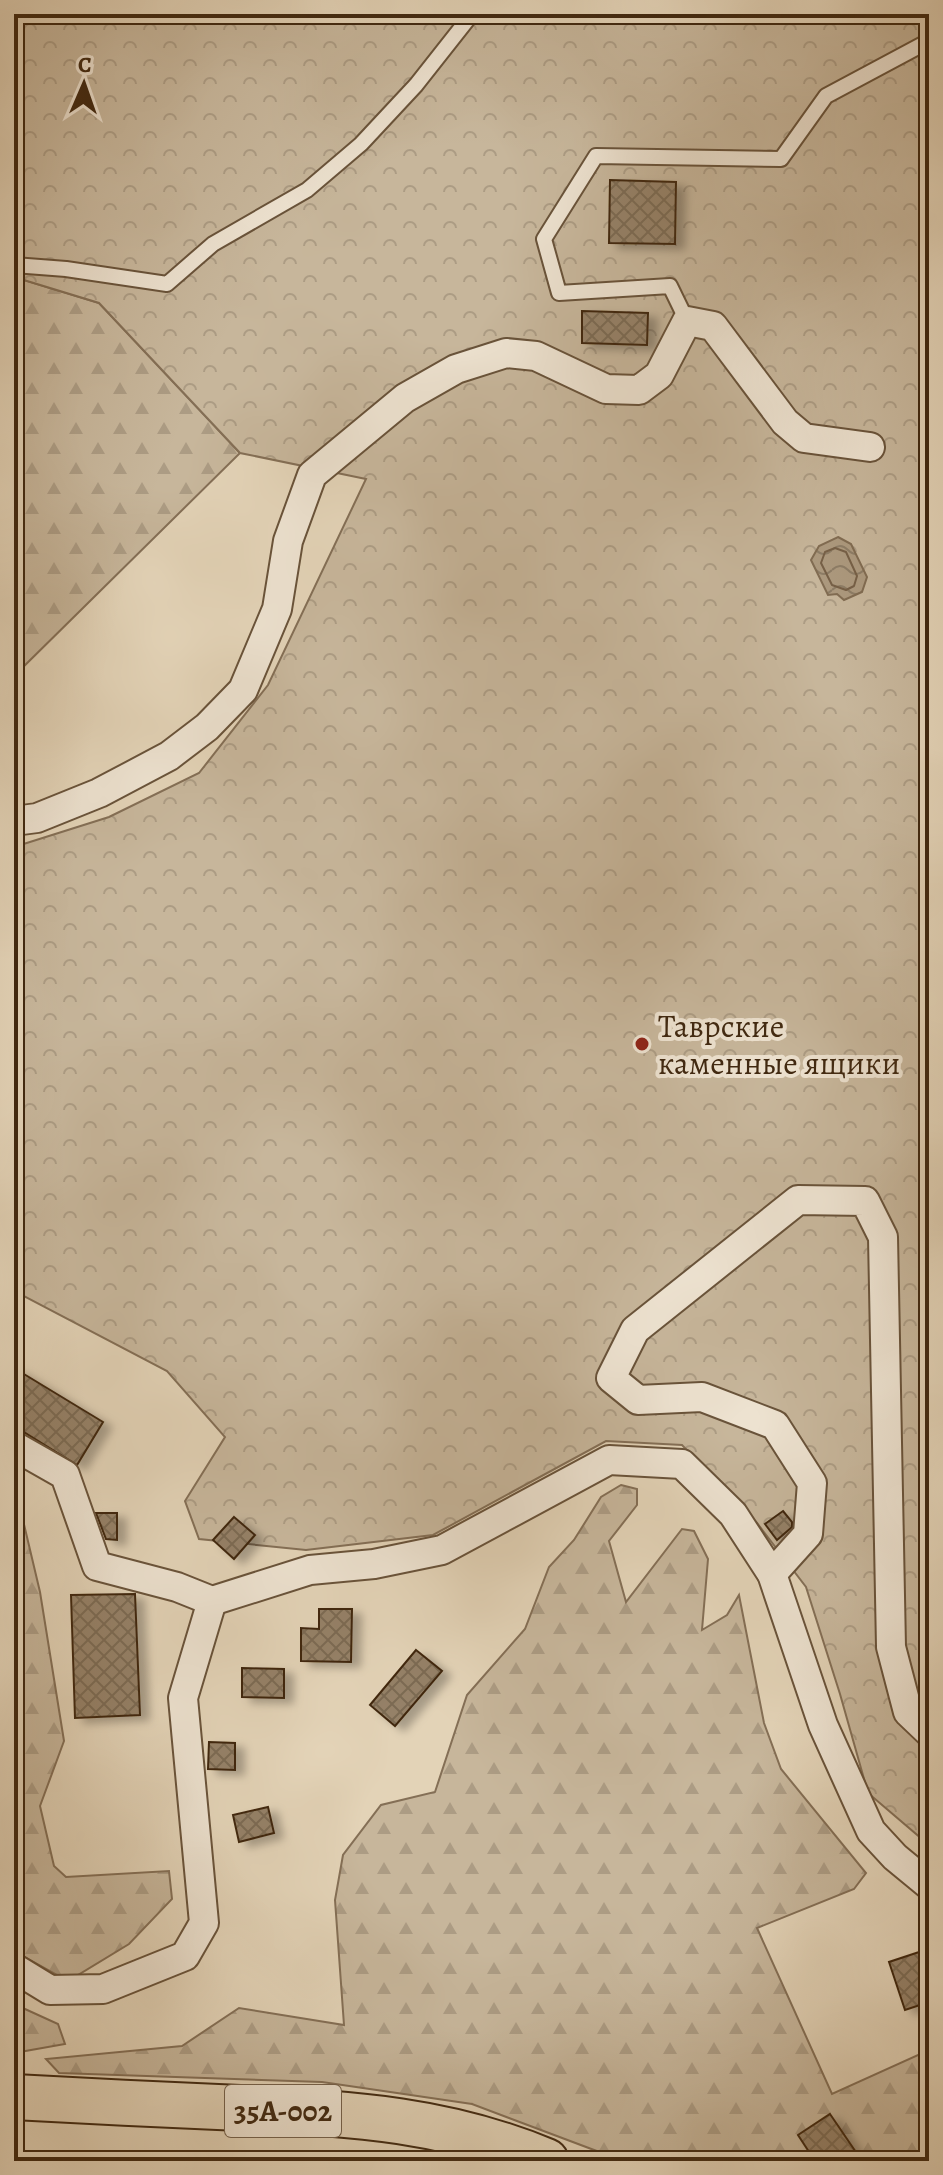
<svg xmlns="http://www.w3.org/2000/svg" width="943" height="2175" font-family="Alegreya,serif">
	<defs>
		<pattern id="forest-firs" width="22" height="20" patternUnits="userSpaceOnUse" patternTransform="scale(2)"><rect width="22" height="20" fill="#c7b69b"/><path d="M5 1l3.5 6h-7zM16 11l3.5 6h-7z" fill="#ac9c84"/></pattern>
		<pattern id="park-crowns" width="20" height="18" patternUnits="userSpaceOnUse" patternTransform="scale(2)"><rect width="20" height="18" fill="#c7b69b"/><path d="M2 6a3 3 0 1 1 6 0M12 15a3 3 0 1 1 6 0" fill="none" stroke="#ac9c84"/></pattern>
		<pattern id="water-waves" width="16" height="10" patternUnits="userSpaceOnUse" patternTransform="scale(2)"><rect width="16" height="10" fill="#ac997e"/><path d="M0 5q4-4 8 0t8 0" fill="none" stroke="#8d7d66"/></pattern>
		<pattern id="building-cross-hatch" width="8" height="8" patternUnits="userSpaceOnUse" patternTransform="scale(2)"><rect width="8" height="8" fill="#958167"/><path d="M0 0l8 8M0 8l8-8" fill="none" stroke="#7b6a53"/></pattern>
		<filter id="shadow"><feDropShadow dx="9" dy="5" stdDeviation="4" flood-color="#0004"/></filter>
	</defs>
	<rect width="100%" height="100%" fill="#e3d3b7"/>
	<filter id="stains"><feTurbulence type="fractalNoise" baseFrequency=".0025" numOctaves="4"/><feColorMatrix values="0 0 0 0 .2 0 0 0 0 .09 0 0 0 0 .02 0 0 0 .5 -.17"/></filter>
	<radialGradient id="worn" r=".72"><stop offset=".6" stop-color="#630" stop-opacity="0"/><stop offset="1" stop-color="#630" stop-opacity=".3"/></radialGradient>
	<!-- forest -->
	<g fill="url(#forest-firs)" stroke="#846f56" stroke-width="2">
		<polygon points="14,277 99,303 240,453 14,676"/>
		<polygon points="621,1485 637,1489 637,1505 609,1541 626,1602 682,1529 694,1531 708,1559 702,1630 727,1615 739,1595 764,1723 781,1769 866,1873 854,1889 757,1928 832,2094 929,2050 929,2161 615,2161 602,2153 472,2104 322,2082 59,2073 46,2059 182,2046 239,2008 344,2025 335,1900 343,1855 381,1805 435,1792 467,1695 525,1629 549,1567 574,1540 601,1497"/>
		<polygon points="14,1499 18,1499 40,1592 64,1741 40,1806 54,1866 66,1877 169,1871 172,1899 129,1944 68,1981 14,1951"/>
		<polygon points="14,2004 58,2024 65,2044 14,2053"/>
	</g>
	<!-- park -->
	<polygon fill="url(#park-crowns)" stroke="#846f56" stroke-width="2" points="14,14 929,14 929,1845 868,1793 840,1694 806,1587 757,1523 682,1445 606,1441 433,1535 306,1550 199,1539 185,1501 225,1437 167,1371 14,1291 14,847 109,817 199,773 268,685 366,479 240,453 99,303 14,277"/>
	<!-- water -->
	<polygon fill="url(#water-waves)" stroke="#816c52" stroke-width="2" points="838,537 851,544 867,577 862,592 844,600 837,594 828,595 811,560 819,546"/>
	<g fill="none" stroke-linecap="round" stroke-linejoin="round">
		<!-- shore -->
		<polygon stroke="#766047" stroke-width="2" points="835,548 846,552 857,576 854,586 846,590 832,585 821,563 825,552"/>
	</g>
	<!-- building -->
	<g fill="url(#building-cross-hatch)" stroke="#402810" stroke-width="2" filter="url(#shadow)">
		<polygon points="610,180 676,182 675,244 609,243"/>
		<polygon points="582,311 648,313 647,345 582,343"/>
		<polygon points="14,1368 103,1422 77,1465 22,1431 14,1429"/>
		<polygon points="783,1511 792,1522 792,1527 777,1540 765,1524"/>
		<polygon points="96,1513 117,1513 117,1540 106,1539"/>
		<polygon points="234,1517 255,1535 234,1559 213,1540"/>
		<polygon points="135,1594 140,1715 75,1718 71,1595"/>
		<polygon points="319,1609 352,1609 351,1662 301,1661 301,1628 319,1629"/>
		<polygon points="416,1650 442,1671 395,1726 370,1705"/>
		<polygon points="242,1668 284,1669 284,1698 242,1697"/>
		<polygon points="209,1742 235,1743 235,1770 208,1769"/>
		<polygon points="268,1807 274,1833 239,1842 233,1815"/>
		<polygon points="925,1950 929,1962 929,2002 905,2010 889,1962"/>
		<polygon points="830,2114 862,2161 815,2161 798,2135"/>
	</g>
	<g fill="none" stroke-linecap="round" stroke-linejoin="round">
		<defs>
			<g id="lane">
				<polyline points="14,265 66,269 167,284 213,244 307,190 361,144 416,85 472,14"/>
				<polyline points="687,321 670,286 559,293 544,239 596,156 781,159 826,96 927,42 929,34"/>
			</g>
			<g id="street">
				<polyline points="14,821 37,818 99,793 169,756 207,727 243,690 277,609 288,541 312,475 405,398 456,369 506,353 536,356 606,389 639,390 659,375 687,321 713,326 785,422 804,438 870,447"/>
				<polyline points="14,1446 65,1475 97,1566 177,1587 212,1601"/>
				<polyline points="772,1574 808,1534 812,1483 775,1425 702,1397 638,1400 611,1378 635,1330 798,1200 865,1201 883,1237 891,1647 908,1712 929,1732"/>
				<polyline points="212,1601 310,1570 374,1564 442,1550 609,1460 682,1464 733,1514 772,1574 823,1725 871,1831 895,1857 929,1885"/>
				<polyline points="14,1968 50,1990 103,1989 185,1956 204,1923 183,1698 212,1601"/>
			</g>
			<path id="highway" d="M14,2097c75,4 151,8 226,11 110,6 203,10 306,53"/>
		</defs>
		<!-- lane casing -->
		<use href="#lane" stroke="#69533a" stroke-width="18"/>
		<!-- street casing -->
		<use href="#street" stroke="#69533a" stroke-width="32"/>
		<!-- highway casing -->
		<use href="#highway" stroke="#402810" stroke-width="48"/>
		<!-- lane -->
		<use href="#lane" stroke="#ede2d0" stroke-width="14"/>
		<!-- street -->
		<use href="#street" stroke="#ede2d0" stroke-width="28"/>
		<!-- highway -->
		<use href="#highway" stroke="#e3d3b7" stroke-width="44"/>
	</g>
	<!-- markers -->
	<circle fill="#8f2418" stroke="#ede2d0" stroke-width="3" cx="642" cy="1044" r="8"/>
	<g text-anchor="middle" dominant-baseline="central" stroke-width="8" stroke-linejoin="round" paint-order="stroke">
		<!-- shield labels -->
		<rect fill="#ede2d0" stroke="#74604a" stroke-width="2" x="225" y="2085" width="116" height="52" rx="6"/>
		<g font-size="30" font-weight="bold" fill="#402810">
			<text x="283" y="2111">35А-002</text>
		</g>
		<!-- poi labels -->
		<g font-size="32" fill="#402810" stroke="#ede2d0" text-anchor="start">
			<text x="658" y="1026">Таврские<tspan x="658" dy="37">каменные ящики</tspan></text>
		</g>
	</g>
	<!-- margin -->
	<rect width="943" height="2175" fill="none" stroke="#e3d3b7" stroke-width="48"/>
	<rect x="16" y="16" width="911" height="2143" fill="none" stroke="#402810" stroke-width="4"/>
	<rect x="24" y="24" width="895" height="2127" fill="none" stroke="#402810" stroke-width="2"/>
	<!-- north arrow -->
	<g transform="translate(84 84) rotate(2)" stroke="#ede2d0" stroke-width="6" paint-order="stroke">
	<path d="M0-6L14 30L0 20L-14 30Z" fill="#402810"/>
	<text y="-12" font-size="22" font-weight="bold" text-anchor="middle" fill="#402810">С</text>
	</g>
	<rect width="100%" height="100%" filter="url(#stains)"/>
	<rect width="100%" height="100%" fill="url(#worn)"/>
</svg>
